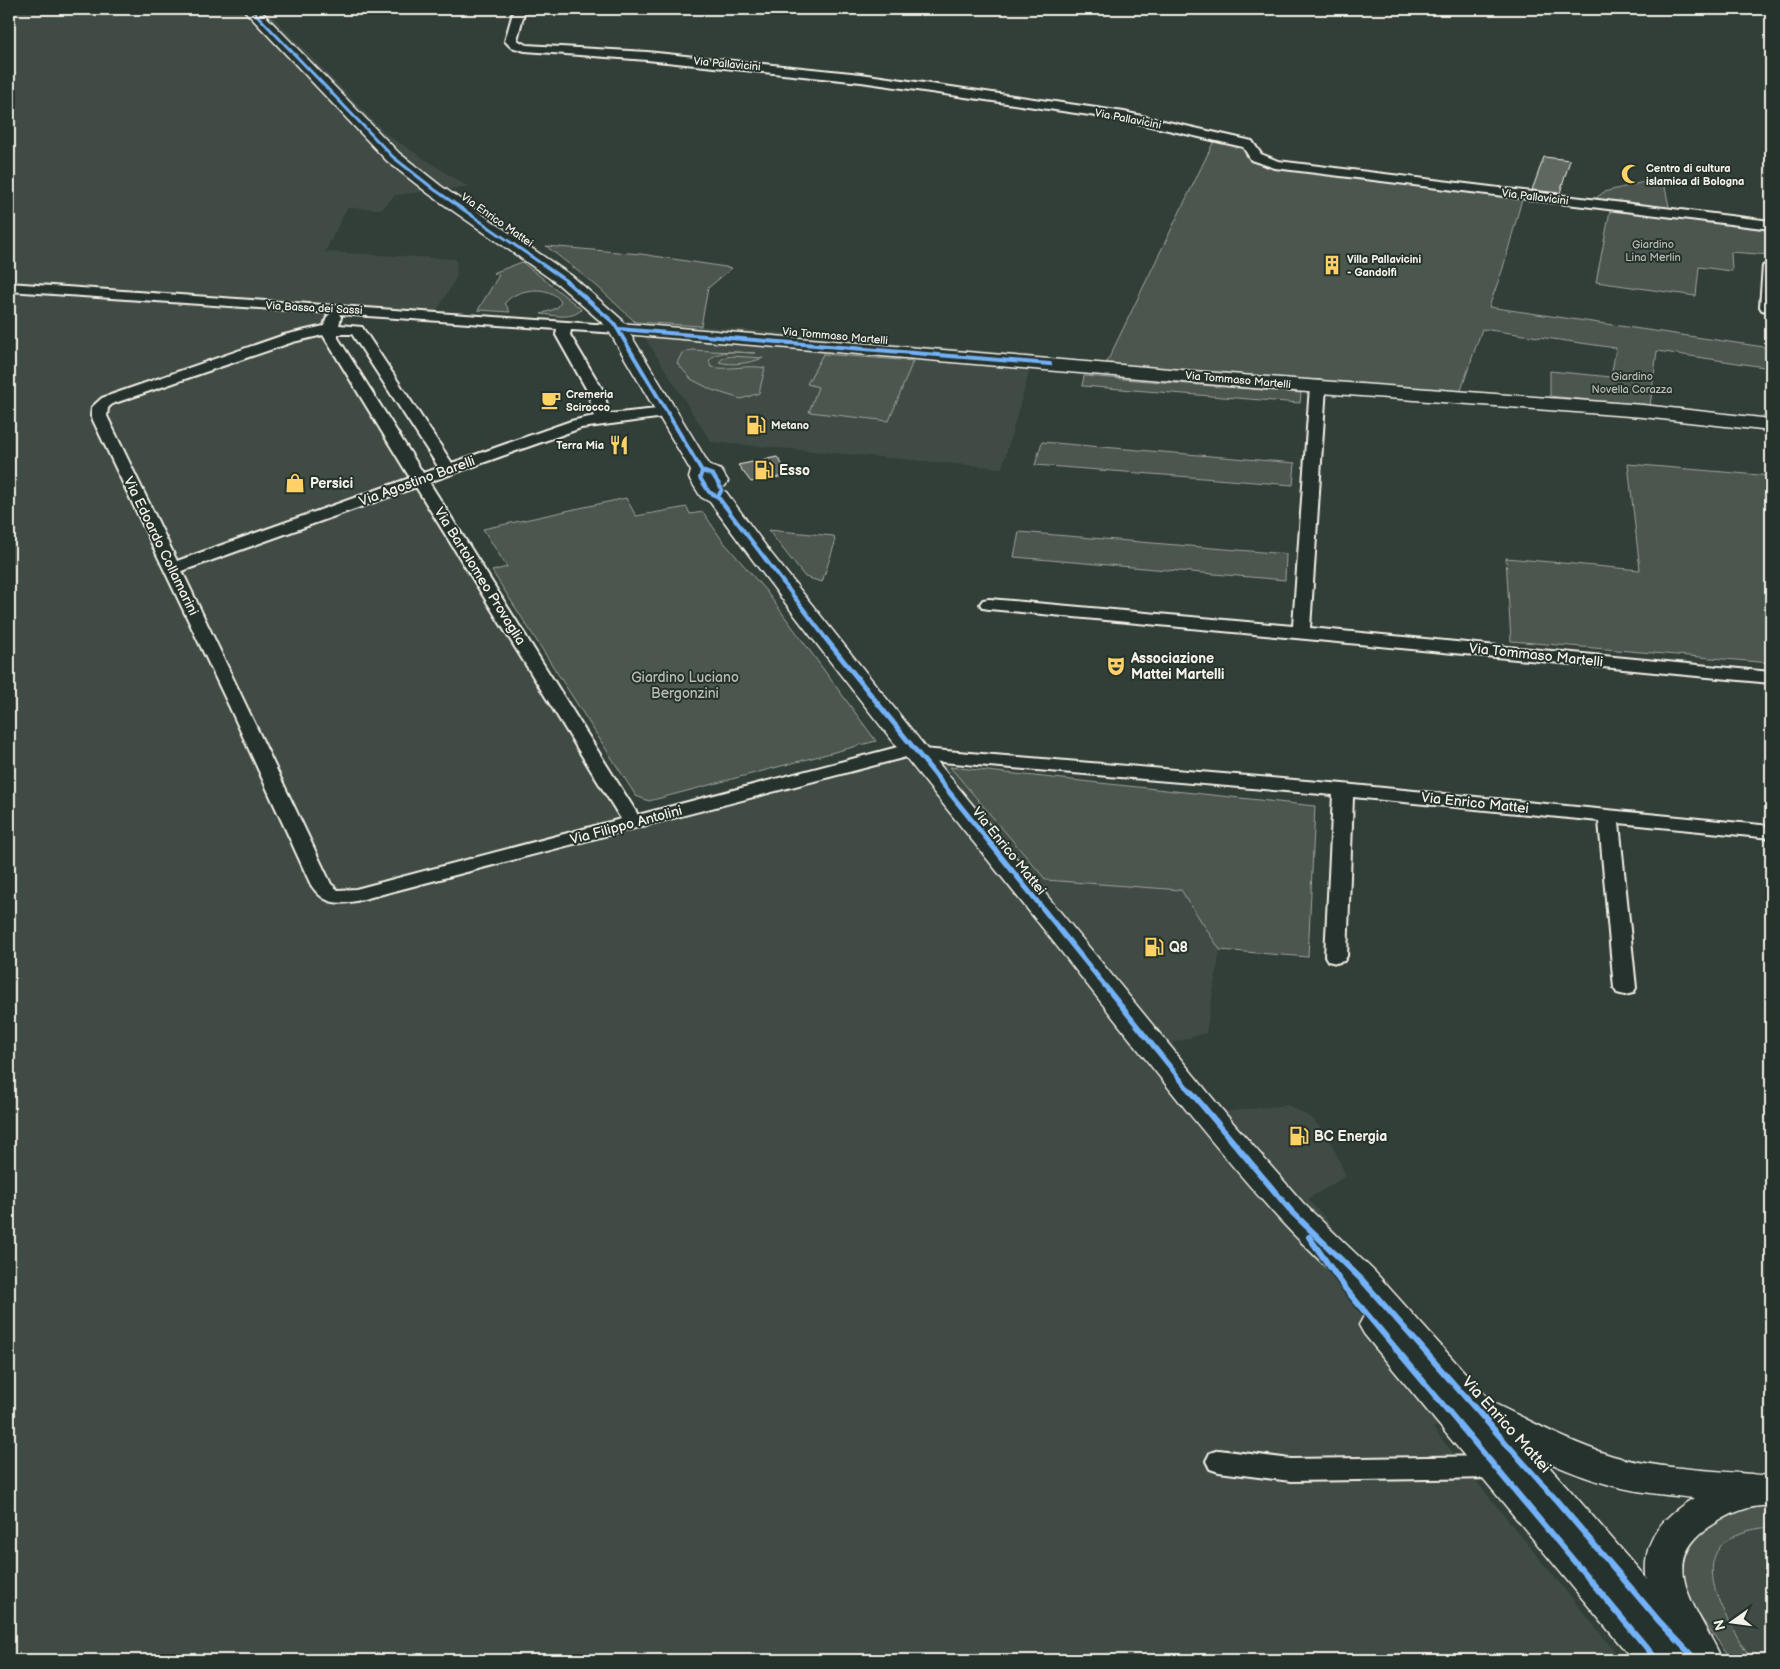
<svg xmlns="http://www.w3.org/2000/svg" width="1780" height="1669" font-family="'Balsamiq Sans',sans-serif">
	<rect width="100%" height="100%" fill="#323e38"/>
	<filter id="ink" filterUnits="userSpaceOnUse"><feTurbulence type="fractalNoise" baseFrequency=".02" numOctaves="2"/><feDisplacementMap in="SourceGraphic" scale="10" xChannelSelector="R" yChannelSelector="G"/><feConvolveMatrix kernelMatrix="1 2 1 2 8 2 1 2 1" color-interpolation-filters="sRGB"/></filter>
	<g filter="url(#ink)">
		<!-- built -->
		<g fill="#404b44">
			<polygon points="9,9 265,9 386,134 468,187 395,195 382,209 347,208 325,252 456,259 457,276 435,314 349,308 328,323 638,821 914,746 950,767 1046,880 1181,890 1220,950 1206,1033 1172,1043 1222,1112 1288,1105 1313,1119 1329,1138 1346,1176 1308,1199 1489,1401 1433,1428 1622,1660 9,1660"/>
			<polygon points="635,322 701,326 1034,355 1002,468 711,442"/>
			<polygon points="1771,1527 1771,1660 1752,1660 1728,1622 1717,1596 1712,1573 1713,1556 1721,1545 1737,1534 1758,1528"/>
		</g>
		<!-- green -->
		<g fill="#4c564f" stroke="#a0a49c">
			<polygon points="1216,137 1248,144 1256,157 1275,164 1518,193 1522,199 1503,268 1489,307 1771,348 1771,368 1657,351 1650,406 1550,396 1550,371 1611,377 1616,348 1482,329 1460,393 1105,366"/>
			<polygon points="1648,181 1664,183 1670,211 1592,201 1604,192"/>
			<polygon points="1611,206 1771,225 1771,255 1731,252 1732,271 1699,267 1696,296 1596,282"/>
			<polygon points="546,246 641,254 732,268 708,288 701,326 635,322 598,287"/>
			<path d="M522,262l58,46 1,2c-10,10 -28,5 -40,4l16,-6 4,-6c-10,-18 -45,-14 -56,1l5,9 -32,-2 21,-35 -6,-2z"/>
			<path d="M691,350l64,3c-13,0 -38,-5 -46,8l2,6c18,4 36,-3 54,1l-6,25 -18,6 -29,-9 -21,-11 -14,-16 5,-10z"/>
			<polygon points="823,354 913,361 889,421 809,412 818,387 807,384"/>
			<path d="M732,356l31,2c-13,5 -31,8 -44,4l4,-4z"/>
			<polygon points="1084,376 1301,393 1300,403 1082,386"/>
			<polygon points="1042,442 1295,463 1293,485 1035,465"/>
			<polygon points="1628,464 1771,476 1771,663 1511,641 1506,558 1640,570"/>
			<polygon points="626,498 636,516 687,507 690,514 703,512 722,540 766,591 876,741 649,801 636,796 492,571 507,567 483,529"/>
			<polygon points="768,530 834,536 835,543 822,582 805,577"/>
			<polygon points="1019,532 1286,554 1285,580 1014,557"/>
			<polygon points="950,767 1315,806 1308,957 1220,950 1181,890 1046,880"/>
			<path d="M1766,1506l5,1v20c-97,8 -52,83 -19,133h-19c-19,-22 -34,-47 -53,-69l2,-35 10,-19 43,-26z"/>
		</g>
		<!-- building -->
		<g fill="#5f6861" stroke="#f4f1e8">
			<polygon points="1544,157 1570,160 1560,193 1532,190"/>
			<polygon points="777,457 790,475 751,482 738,465"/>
		</g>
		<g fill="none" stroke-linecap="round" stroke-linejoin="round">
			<defs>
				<g id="minor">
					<polygon points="514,9 525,9 517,40 526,45 647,52 861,74 1124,112 1252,141 1261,154 1278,161 1771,221 1771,229 1275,168 1251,160 1243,147 1124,120 861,82 647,60 525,51 511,47 505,41"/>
					<polygon points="1770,262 1771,262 1771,312 1762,310 1760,307 1763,266"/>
					<path d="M9,283l615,43 2,3 -2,3 -5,1 -48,-3 -1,5 34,57 5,22 58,-6 5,2 3,3 -3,3 -91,12 -152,54 209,333 275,-72 7,2 2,4 421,35 428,42v12l-152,-15 17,165 -3,5 -8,2 -8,-2 -3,-5 -15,-167 -246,-24 -6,159 -3,5 -8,2 -8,-2 -3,-5 8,-161 -415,-35 -8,-4 -554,145c-21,4 -33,2 -45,-16l-81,-177 -139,-292 1,-9 10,-9 182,-63 40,-9 3,-9 4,-4 -322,-22zM339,314l218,15 -1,6 32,57 6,24 -23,5 -119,42 -90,-136 -23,-2 2,-8zM338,334h14l87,134 -16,5 -85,-135zM323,335l87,143 -233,83 -70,-145 1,-8 4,-4 181,-62zM416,487l205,332 -265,70 -18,1 -7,-6 -149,-313z"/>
					<polygon points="1318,381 1323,383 1326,386 1310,628 1771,672 1771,683 989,609 983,608 980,604 983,600 989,599 1293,626 1310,386 1313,383"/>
					<polygon points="1219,1450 1291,1459 1496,1456 1505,1459 1509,1467 1505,1475 1496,1478 1291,1481 1219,1472 1210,1469 1206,1461 1210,1453"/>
				</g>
				<polygon id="secondary" points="619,323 1254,376 1643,405 1771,419 1771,431 1643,417 1254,388 612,333 609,329 612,325"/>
				<path id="primary" d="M243,9h16l140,144 42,33 131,90 49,43 89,147 11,4 7,11 -3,5 -7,2 8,4 44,60 152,191 306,374 76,87 70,67 196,219 103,119 37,39 6,12h-83l-269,-326 -5,-9 5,-9 7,-3c-29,-33 -62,-61 -92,-94 -86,-95 -162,-198 -242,-298 -111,-138 -223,-276 -327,-419l-9,-5 -12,-19 2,-7 -85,-145 -48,-42 -129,-90 -42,-33z"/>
				<path id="motorway" d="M1478,1398l13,4c40,19 79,41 122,54 50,14 106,14 158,20v30c-20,-2 -40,7 -57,18 -64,38 -11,91 8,136h-41c-36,-61 -62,-119 13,-162 -26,-3 -54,-5 -80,-12 -52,-14 -100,-40 -149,-64l-5,-10 5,-10z"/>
			</defs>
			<!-- minor casing -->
			<use href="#minor" stroke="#f4f1e8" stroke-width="4"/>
			<!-- secondary casing -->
			<use href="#secondary" stroke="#f4f1e8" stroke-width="3"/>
			<!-- primary casing -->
			<use href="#primary" stroke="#f4f1e8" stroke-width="3"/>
			<!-- motorway casing -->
			<use href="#motorway" stroke="#f4f1e8" stroke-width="3"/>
			<!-- minor -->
			<use href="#minor" fill="#26332d" fill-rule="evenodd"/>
			<!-- secondary -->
			<use href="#secondary" fill="#26332d" fill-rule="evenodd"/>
			<!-- primary -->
			<use href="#primary" fill="#26332d" fill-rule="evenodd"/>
			<!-- motorway -->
			<use href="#motorway" fill="#26332d" fill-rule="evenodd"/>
			<defs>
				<polyline id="cycleway-far3" points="251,9 393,157 435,190 568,282"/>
				<g id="cycleway-far2">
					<polyline points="566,281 614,323 702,471 713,475 722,489 718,497"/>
					<polyline points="619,329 1050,364"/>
					<polyline points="702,471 700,478 709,492 718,497 827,640"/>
				</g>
				<polyline id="cycleway-far1" points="826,639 1192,1094"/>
				<g id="cycleway">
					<polyline points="1191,1092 1292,1212 1362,1280 1557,1501 1659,1621 1696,1660"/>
					<polyline points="1309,1237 1345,1288 1657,1660"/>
				</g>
			</defs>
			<!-- cycleway-far3 casing -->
			<use href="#cycleway-far3" stroke="#26332d" stroke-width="5"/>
			<!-- cycleway-far2 casing -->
			<use href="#cycleway-far2" stroke="#26332d" stroke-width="6"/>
			<!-- cycleway-far1 casing -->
			<use href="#cycleway-far1" stroke="#26332d" stroke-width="8"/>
			<!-- cycleway casing -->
			<use href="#cycleway" stroke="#26332d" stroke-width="9"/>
			<!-- cycleway-far3 -->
			<use href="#cycleway-far3" stroke="#73b2f8" stroke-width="3"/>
			<!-- cycleway-far2 -->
			<use href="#cycleway-far2" stroke="#73b2f8" stroke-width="4"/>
			<!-- cycleway-far1 -->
			<use href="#cycleway-far1" stroke="#73b2f8" stroke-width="5"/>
			<!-- cycleway -->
			<use href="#cycleway" stroke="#73b2f8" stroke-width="6"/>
		</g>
	</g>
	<!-- icons -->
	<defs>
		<symbol id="mosque-bare" viewBox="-9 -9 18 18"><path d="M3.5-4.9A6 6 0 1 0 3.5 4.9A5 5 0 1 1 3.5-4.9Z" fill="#ffd166" stroke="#26332d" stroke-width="2.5" paint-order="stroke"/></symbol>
		<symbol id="building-bare" viewBox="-9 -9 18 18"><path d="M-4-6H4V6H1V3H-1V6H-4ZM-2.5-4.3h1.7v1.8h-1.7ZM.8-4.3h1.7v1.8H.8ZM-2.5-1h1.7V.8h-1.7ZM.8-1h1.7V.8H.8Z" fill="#ffd166" stroke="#26332d" stroke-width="2.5" paint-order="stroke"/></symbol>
		<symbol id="cafe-bare" viewBox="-9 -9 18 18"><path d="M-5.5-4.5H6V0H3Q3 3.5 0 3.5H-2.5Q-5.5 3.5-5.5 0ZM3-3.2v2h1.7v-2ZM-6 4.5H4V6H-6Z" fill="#ffd166" stroke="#26332d" stroke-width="2.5" paint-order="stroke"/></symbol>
		<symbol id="fuel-bare" viewBox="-9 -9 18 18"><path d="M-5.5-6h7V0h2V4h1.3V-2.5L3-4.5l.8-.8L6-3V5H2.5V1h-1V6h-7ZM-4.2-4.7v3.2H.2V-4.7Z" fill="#ffd166" stroke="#26332d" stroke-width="2.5" paint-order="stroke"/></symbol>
		<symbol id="restaurant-bare" viewBox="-9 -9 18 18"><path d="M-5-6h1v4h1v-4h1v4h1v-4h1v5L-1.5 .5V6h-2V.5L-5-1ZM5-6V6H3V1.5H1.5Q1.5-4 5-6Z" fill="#ffd166" stroke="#26332d" stroke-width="2.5" paint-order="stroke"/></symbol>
		<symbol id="shop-bare" viewBox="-9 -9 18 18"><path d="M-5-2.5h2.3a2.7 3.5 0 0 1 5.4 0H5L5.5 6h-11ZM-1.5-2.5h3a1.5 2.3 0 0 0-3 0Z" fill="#ffd166" stroke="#26332d" stroke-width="2.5" paint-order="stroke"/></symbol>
		<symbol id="theatre-bare" viewBox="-9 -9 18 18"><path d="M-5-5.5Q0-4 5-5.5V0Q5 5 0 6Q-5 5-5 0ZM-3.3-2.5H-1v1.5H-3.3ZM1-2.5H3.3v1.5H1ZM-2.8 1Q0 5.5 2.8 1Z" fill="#ffd166" stroke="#26332d" stroke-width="2.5" paint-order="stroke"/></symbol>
	</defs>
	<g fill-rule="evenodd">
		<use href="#mosque-bare" x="1617" y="160" width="28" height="28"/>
		<use href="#building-bare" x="1318" y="251" width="28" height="28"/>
		<use href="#cafe-bare" x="537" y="386" width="28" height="28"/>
		<use href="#fuel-bare" x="742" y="411" width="28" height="28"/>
		<use href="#restaurant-bare" x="605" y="431" width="28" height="28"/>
		<use href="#fuel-bare" x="750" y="456" width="28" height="28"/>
		<use href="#shop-bare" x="281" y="469" width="28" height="28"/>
		<use href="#theatre-bare" x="1102" y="652" width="28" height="28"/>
		<use href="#fuel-bare" x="1140" y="933" width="28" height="28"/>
		<use href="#fuel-bare" x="1285" y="1122" width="28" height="28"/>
	</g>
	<g text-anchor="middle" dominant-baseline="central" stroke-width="4" stroke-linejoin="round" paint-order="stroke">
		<!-- far-street labels -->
		<g font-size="11" fill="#f4f1e8" stroke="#26332d">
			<text transform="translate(727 64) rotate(5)">Via Pallavicini</text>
			<text transform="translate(1128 119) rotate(11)">Via Pallavicini</text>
			<text transform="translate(1535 197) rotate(7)">Via Pallavicini</text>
			<text transform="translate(497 220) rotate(35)">Via Enrico Mattei</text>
			<text transform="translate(314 308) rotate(3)">Via Bassa dei Sassi</text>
			<text transform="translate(835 336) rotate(5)">Via Tommaso Martelli</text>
			<text transform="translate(1238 380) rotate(5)">Via Tommaso Martelli</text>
		</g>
		<!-- far-poi labels -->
		<g font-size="11" font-weight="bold" fill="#f4f1e8" stroke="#26332d" text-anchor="start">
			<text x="1646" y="168">Centro di cultura<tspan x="1646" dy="13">islamica di Bologna</tspan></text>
			<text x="1347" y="259">Villa Pallavicini<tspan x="1347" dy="13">- Gandolfi</tspan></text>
			<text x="566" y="394">Cremeria<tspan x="566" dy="13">Scirocco</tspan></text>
			<text x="771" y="425">Metano</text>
			<text x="604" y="445" text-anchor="end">Terra Mia</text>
		</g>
		<!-- far-park labels -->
		<g font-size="11" fill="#b9bbb2" stroke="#26332d">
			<text x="1653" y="244">Giardino<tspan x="1653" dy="13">Lina Merlin</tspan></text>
			<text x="1632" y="376">Giardino<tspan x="1632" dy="13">Novella Corazza</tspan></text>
		</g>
		<!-- poi labels -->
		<g font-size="14" font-weight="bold" fill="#f4f1e8" stroke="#26332d" text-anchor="start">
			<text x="779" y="470">Esso</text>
			<text x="310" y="483">Persici</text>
			<text x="1131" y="658">Associazione<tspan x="1131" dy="16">Mattei Martelli</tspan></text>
			<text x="1169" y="947">Q8</text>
			<text x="1314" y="1136">BC Energia</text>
		</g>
		<!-- street labels -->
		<g font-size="14" fill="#f4f1e8" stroke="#26332d">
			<text transform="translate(417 481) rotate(-20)">Via Agostino Barelli</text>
			<text transform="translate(161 546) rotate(64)">Via Edoardo Collamarini</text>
			<text transform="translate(480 576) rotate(58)">Via Bartolomeo Provaglia</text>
			<text transform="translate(1536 655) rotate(6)">Via Tommaso Martelli</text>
			<text transform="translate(1475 803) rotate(6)">Via Enrico Mattei</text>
			<text transform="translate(626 825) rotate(-15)">Via Filippo Antolini</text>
			<text transform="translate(1009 851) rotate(51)">Via Enrico Mattei</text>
		</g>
		<!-- park labels -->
		<g font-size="14" fill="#b9bbb2" stroke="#26332d">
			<text x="685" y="677">Giardino Luciano<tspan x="685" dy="16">Bergonzini</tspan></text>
		</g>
		<!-- near-street labels -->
		<g font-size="16" fill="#f4f1e8" stroke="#26332d">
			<text transform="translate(1506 1425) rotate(48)">Via Enrico Mattei</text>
		</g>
	</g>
	<!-- margin -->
	<rect width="1780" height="1669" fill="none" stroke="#26332d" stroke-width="30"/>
	<rect x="15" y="15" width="1750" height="1639" fill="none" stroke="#f4f1e8" stroke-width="2" filter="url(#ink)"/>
	<!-- north arrow -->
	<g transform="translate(1732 1622) rotate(256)" stroke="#26332d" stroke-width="4" paint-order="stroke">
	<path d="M0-4L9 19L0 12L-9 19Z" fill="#f4f1e8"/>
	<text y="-8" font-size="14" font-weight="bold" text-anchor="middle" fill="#f4f1e8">N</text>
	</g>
</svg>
